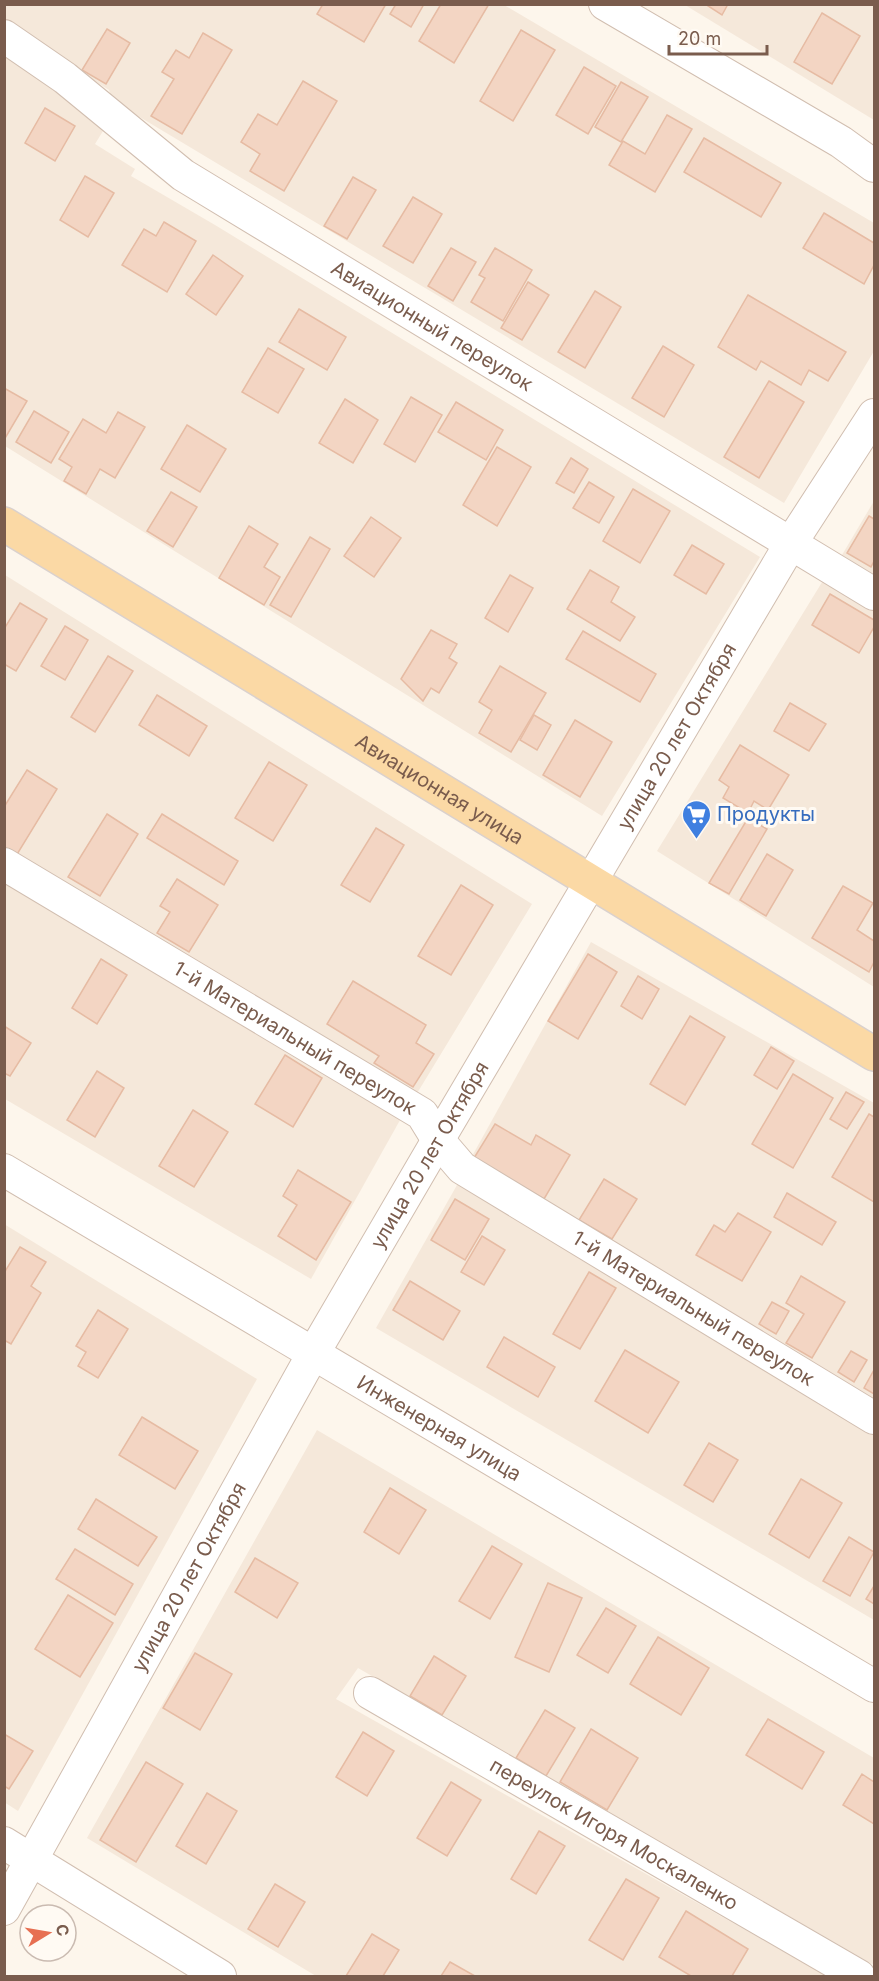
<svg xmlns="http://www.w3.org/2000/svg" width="879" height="1981" font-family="Inter,sans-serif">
	<rect width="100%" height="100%" fill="#fdf6ec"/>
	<!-- residential -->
	<g fill="#f5e8da">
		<polygon points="4,5 504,5 874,223 874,351 784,503 113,101 109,90 5,23"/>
		<polygon points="685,5 874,5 874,120"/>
		<polygon points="4,47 55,87 103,131 95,144 135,169 131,176 215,225 760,557 602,816 5,446"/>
		<polygon points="874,501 874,575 842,555"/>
		<polygon points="5,575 532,904 416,1095 5,850"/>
		<polygon points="824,579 874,611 874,987 657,851"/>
		<polygon points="5,877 404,1113 311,1279 5,1099"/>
		<polygon points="591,942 874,1103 874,1399 471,1158"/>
		<polygon points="461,1178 874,1429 874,1620 376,1328"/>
		<polygon points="4,1224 257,1379 18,1811 4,1802"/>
		<polygon points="317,1430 874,1758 874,1965 358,1668 336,1699 827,1976 316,1976 87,1838"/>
	</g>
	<!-- building -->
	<g fill="#f3d5c3" stroke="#e6bba3" stroke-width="1.5">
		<polygon points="323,4 386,4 364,42 317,14"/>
		<polygon points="396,4 424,4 411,27 390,14"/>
		<polygon points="441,4 489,4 454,63 419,41"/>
		<polygon points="705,4 728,4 722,15"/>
		<polygon points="822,13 860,36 832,84 794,62"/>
		<polygon points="107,29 130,43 106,84 82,70"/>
		<polygon points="521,30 555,50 513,121 480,101"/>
		<polygon points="203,33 232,50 182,134 151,116 174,79 162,72 176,50 189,58"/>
		<polygon points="584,67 616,86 588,134 556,115"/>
		<polygon points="303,81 337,101 284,191 250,171 260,154 241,142 258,114 277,125"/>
		<polygon points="621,82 648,97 621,142 595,127"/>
		<polygon points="45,108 75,126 55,161 25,143"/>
		<polygon points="667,115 692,129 655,192 609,165 623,141 645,154"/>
		<polygon points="704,138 781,183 761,217 684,172"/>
		<polygon points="85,176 114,193 88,237 60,220"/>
		<polygon points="353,177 376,190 347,239 324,226"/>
		<polygon points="413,197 442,214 413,263 383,246"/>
		<polygon points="824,213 874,243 874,265 864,284 803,248"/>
		<polygon points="164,222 196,241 167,292 122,265 144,229 156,236"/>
		<polygon points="451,248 476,262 453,301 428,286"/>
		<polygon points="495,248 532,270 503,321 471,302 485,278 479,275"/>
		<polygon points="213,255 243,276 216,315 186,294"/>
		<polygon points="528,282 549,295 522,340 501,328"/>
		<polygon points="595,291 621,307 585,368 558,352"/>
		<polygon points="748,295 846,352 828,381 809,370 801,385 761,361 756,370 718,347"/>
		<polygon points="299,309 346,337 327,370 279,342"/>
		<polygon points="663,346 694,365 664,417 632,398"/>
		<polygon points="268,348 304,369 278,413 242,392"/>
		<polygon points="769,381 804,402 759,478 724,457"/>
		<polygon points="4,388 27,401 4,440"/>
		<polygon points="411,397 442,415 415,462 384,444"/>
		<polygon points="345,399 378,420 353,463 319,443"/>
		<polygon points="456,402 503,430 486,460 438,432"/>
		<polygon points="34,411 69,432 51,463 16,442"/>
		<polygon points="118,412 145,427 115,478 100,469 86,494 64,481 72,467 59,459 83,419 106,433"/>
		<polygon points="187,425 226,449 200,492 161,469"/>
		<polygon points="497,447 531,467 497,526 463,505"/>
		<polygon points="571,458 588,469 574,493 556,483"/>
		<polygon points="589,482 614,497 599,523 573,508"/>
		<polygon points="633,489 670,511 640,563 603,541"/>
		<polygon points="171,492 197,507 173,547 147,531"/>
		<polygon points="869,516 874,519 874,561 871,567 847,553"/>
		<polygon points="371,517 401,538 374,577 344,556"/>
		<polygon points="249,526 278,544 264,567 280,577 264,605 219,578"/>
		<polygon points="310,537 330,549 291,617 270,605"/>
		<polygon points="692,545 724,564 706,594 674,575"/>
		<polygon points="590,570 619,587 611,602 635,617 620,641 567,609"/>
		<polygon points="510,575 533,588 508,632 485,618"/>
		<polygon points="830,594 874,620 874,627 859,653 812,625"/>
		<polygon points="20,603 47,619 16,671 4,664 4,629"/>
		<polygon points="65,626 88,640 65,680 41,666"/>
		<polygon points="431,630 457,644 449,658 457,663 439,693 431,688 423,701 401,679"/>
		<polygon points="583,631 656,674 640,702 566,659"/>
		<polygon points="108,656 133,671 95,732 71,717"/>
		<polygon points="500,666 546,693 511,752 479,733 492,710 479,702"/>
		<polygon points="157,695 207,726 189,756 139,725"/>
		<polygon points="790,703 826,724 809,751 774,731"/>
		<polygon points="534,715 551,725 537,750 520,740"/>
		<polygon points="575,720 612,742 580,797 543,775"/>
		<polygon points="740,745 789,775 768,810 754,801 748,813 723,798 729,787 719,780"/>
		<polygon points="269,762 307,785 273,841 235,818"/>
		<polygon points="27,770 57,789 16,856 4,849 4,807"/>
		<polygon points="107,814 138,834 100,896 68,877"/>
		<polygon points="162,814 238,861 224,885 147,838"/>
		<polygon points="748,818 767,829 729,894 709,883"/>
		<polygon points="376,828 404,845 370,902 341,885"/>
		<polygon points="767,854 793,870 766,916 740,900"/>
		<polygon points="177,879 218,905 189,952 157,933 170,912 160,906"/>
		<polygon points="461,885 493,905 451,975 418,956"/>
		<polygon points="843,886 873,903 857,930 874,941 874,962 869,972 812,938"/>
		<polygon points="588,954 617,972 578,1039 548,1021"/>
		<polygon points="101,959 127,975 97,1024 72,1008"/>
		<polygon points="638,976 659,989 642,1019 621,1006"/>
		<polygon points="353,981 426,1025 416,1043 434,1054 413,1087 374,1063 379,1056 327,1024"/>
		<polygon points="690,1016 725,1037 685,1105 650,1084"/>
		<polygon points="4,1026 31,1043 10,1076 4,1073"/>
		<polygon points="771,1047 794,1061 777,1089 754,1075"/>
		<polygon points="285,1055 322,1078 293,1127 255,1104"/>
		<polygon points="97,1071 124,1088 95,1137 67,1120"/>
		<polygon points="793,1074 833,1098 793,1168 752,1144"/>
		<polygon points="846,1092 864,1102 847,1129 830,1119"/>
		<polygon points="193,1110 228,1132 194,1187 159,1166"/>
		<polygon points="869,1114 874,1117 874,1202 832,1177"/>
		<polygon points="495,1124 531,1145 536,1135 570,1155 544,1199 474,1158"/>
		<polygon points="298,1170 351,1202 316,1260 278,1236 297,1205 283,1196"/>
		<polygon points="604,1179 637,1199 612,1239 579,1220"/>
		<polygon points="787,1193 836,1222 822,1245 774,1217"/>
		<polygon points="455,1199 489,1219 465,1260 431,1240"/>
		<polygon points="738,1213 771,1232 742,1281 696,1255 714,1225 725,1232"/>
		<polygon points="482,1236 505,1250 484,1285 461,1272"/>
		<polygon points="20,1247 46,1262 31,1286 41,1293 11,1344 4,1340 4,1273"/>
		<polygon points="589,1272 616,1288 580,1349 553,1334"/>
		<polygon points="801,1276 845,1302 812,1358 786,1343 804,1314 786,1303"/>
		<polygon points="410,1281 460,1311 443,1340 393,1310"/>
		<polygon points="772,1302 789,1311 776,1334 759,1324"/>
		<polygon points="98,1310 128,1329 98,1378 78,1366 86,1352 76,1346"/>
		<polygon points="504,1337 555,1367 538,1397 487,1367"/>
		<polygon points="625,1350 679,1382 648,1433 595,1401"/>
		<polygon points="851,1351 867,1360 854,1382 838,1372"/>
		<polygon points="874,1370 874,1394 864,1388"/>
		<polygon points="142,1417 198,1451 175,1489 119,1455"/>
		<polygon points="709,1443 738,1460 713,1502 684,1485"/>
		<polygon points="801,1479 842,1503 809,1558 769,1534"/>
		<polygon points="390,1488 426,1510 399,1554 364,1532"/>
		<polygon points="96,1499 157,1537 138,1566 78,1529"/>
		<polygon points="849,1537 874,1552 850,1596 823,1581"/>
		<polygon points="492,1546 522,1564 490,1619 459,1601"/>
		<polygon points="75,1549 133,1584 115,1615 56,1579"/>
		<polygon points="255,1558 298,1583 277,1618 235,1592"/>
		<polygon points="548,1583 582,1598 549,1672 515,1657"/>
		<polygon points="874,1586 874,1604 866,1599"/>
		<polygon points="68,1595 113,1623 80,1677 35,1649"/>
		<polygon points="606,1608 636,1626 608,1673 577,1655"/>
		<polygon points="658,1637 709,1668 681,1715 630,1684"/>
		<polygon points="195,1653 232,1674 200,1730 163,1708"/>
		<polygon points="434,1656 466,1676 442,1715 410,1696"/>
		<polygon points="545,1710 575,1728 546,1776 516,1758"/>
		<polygon points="768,1719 824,1752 802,1789 746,1755"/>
		<polygon points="591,1729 638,1758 607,1810 560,1782"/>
		<polygon points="363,1732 394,1751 367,1796 336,1777"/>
		<polygon points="4,1734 33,1751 9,1789 4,1786"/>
		<polygon points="146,1762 183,1784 136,1862 100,1840"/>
		<polygon points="862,1774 874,1782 874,1824 843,1805"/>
		<polygon points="451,1782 481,1800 447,1856 417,1838"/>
		<polygon points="207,1793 237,1811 206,1864 176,1846"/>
		<polygon points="539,1831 565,1846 536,1894 511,1879"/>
		<polygon points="626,1879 659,1898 623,1960 589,1940"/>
		<polygon points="275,1884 305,1902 278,1947 248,1929"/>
		<polygon points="686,1911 748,1949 732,1976 691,1976 659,1957"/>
		<polygon points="372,1934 399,1950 383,1976 346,1976"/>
		<polygon points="450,1962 475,1976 441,1976"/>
	</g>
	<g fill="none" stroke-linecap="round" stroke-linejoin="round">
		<defs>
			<g id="minor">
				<polyline points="605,4 841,142 874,166"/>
				<path id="s1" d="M4,36l61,42 118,97 691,419"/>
				<path id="s2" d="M4,864l418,250 16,26 24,28 412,250"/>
				<path id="s3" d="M4,1170l870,516"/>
				<path id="s4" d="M370,1693l489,283"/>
				<polyline points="4,1843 220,1976"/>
				<path id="s5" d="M4,1909l309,-555 125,-214 353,-597 83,-128"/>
			</g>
			<g id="primary">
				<path id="s6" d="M4,524l870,530"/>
			</g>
		</defs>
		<!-- minor casing -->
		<use href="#minor" stroke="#d1beb0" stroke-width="34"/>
		<!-- primary casing -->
		<use href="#primary" stroke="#dad1cd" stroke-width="36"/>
		<!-- minor -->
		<use href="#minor" stroke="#fff" stroke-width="32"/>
		<!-- primary -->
		<use href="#primary" stroke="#fbd9a5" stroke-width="33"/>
	</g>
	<!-- icons -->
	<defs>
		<symbol id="supermarket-pin" viewBox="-11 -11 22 30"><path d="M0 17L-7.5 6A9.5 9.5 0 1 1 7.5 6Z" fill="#3f7fe0" stroke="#fffaf3"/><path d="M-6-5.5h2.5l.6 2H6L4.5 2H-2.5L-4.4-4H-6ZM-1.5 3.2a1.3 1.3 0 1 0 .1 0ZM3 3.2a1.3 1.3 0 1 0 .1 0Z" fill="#fff"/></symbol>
	</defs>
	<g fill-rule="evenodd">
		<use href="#supermarket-pin" x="680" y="798" width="33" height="45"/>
	</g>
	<g text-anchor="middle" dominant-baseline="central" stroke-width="6" stroke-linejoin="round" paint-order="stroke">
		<!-- street labels -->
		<g font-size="20" fill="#7a5c4d" stroke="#fffaf3">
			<text stroke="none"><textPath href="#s1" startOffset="518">Авиационный переулок</textPath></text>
			<text stroke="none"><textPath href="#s5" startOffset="1352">улица 20 лет Октября</textPath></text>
			<text stroke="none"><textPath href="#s6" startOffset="510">Авиационная улица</textPath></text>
			<text stroke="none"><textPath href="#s2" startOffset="339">1-й Материальный переулок</textPath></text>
			<text stroke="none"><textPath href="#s5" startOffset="866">улица 20 лет Октября</textPath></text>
			<text stroke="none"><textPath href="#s2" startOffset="825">1-й Материальный переулок</textPath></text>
			<text stroke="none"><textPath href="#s3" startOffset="506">Инженерная улица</textPath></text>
			<text stroke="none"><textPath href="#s5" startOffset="380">улица 20 лет Октября</textPath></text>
			<text stroke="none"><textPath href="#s4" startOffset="282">переулок Игоря Москаленко</textPath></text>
		</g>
		<!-- shop labels -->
		<g font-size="20" fill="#366cbe" stroke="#fffaf3" text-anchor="start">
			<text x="717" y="814">Продукты</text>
		</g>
	</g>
	<!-- border -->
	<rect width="879" height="1981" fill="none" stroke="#7a5c4d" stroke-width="12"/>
	<!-- north arrow -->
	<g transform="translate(48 1933) rotate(79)"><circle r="28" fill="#fffaf3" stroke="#cabbb1" stroke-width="1.5"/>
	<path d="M0-4.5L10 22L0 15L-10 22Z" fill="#e76f51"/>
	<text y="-9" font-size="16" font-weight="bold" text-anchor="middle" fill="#7a5c4d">С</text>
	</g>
	<!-- scale -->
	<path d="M669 45v9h98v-9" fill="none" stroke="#7a5c4d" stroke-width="3"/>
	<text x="678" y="45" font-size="18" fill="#7a5c4d" stroke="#fffaf3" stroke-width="4.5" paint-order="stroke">20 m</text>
</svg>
